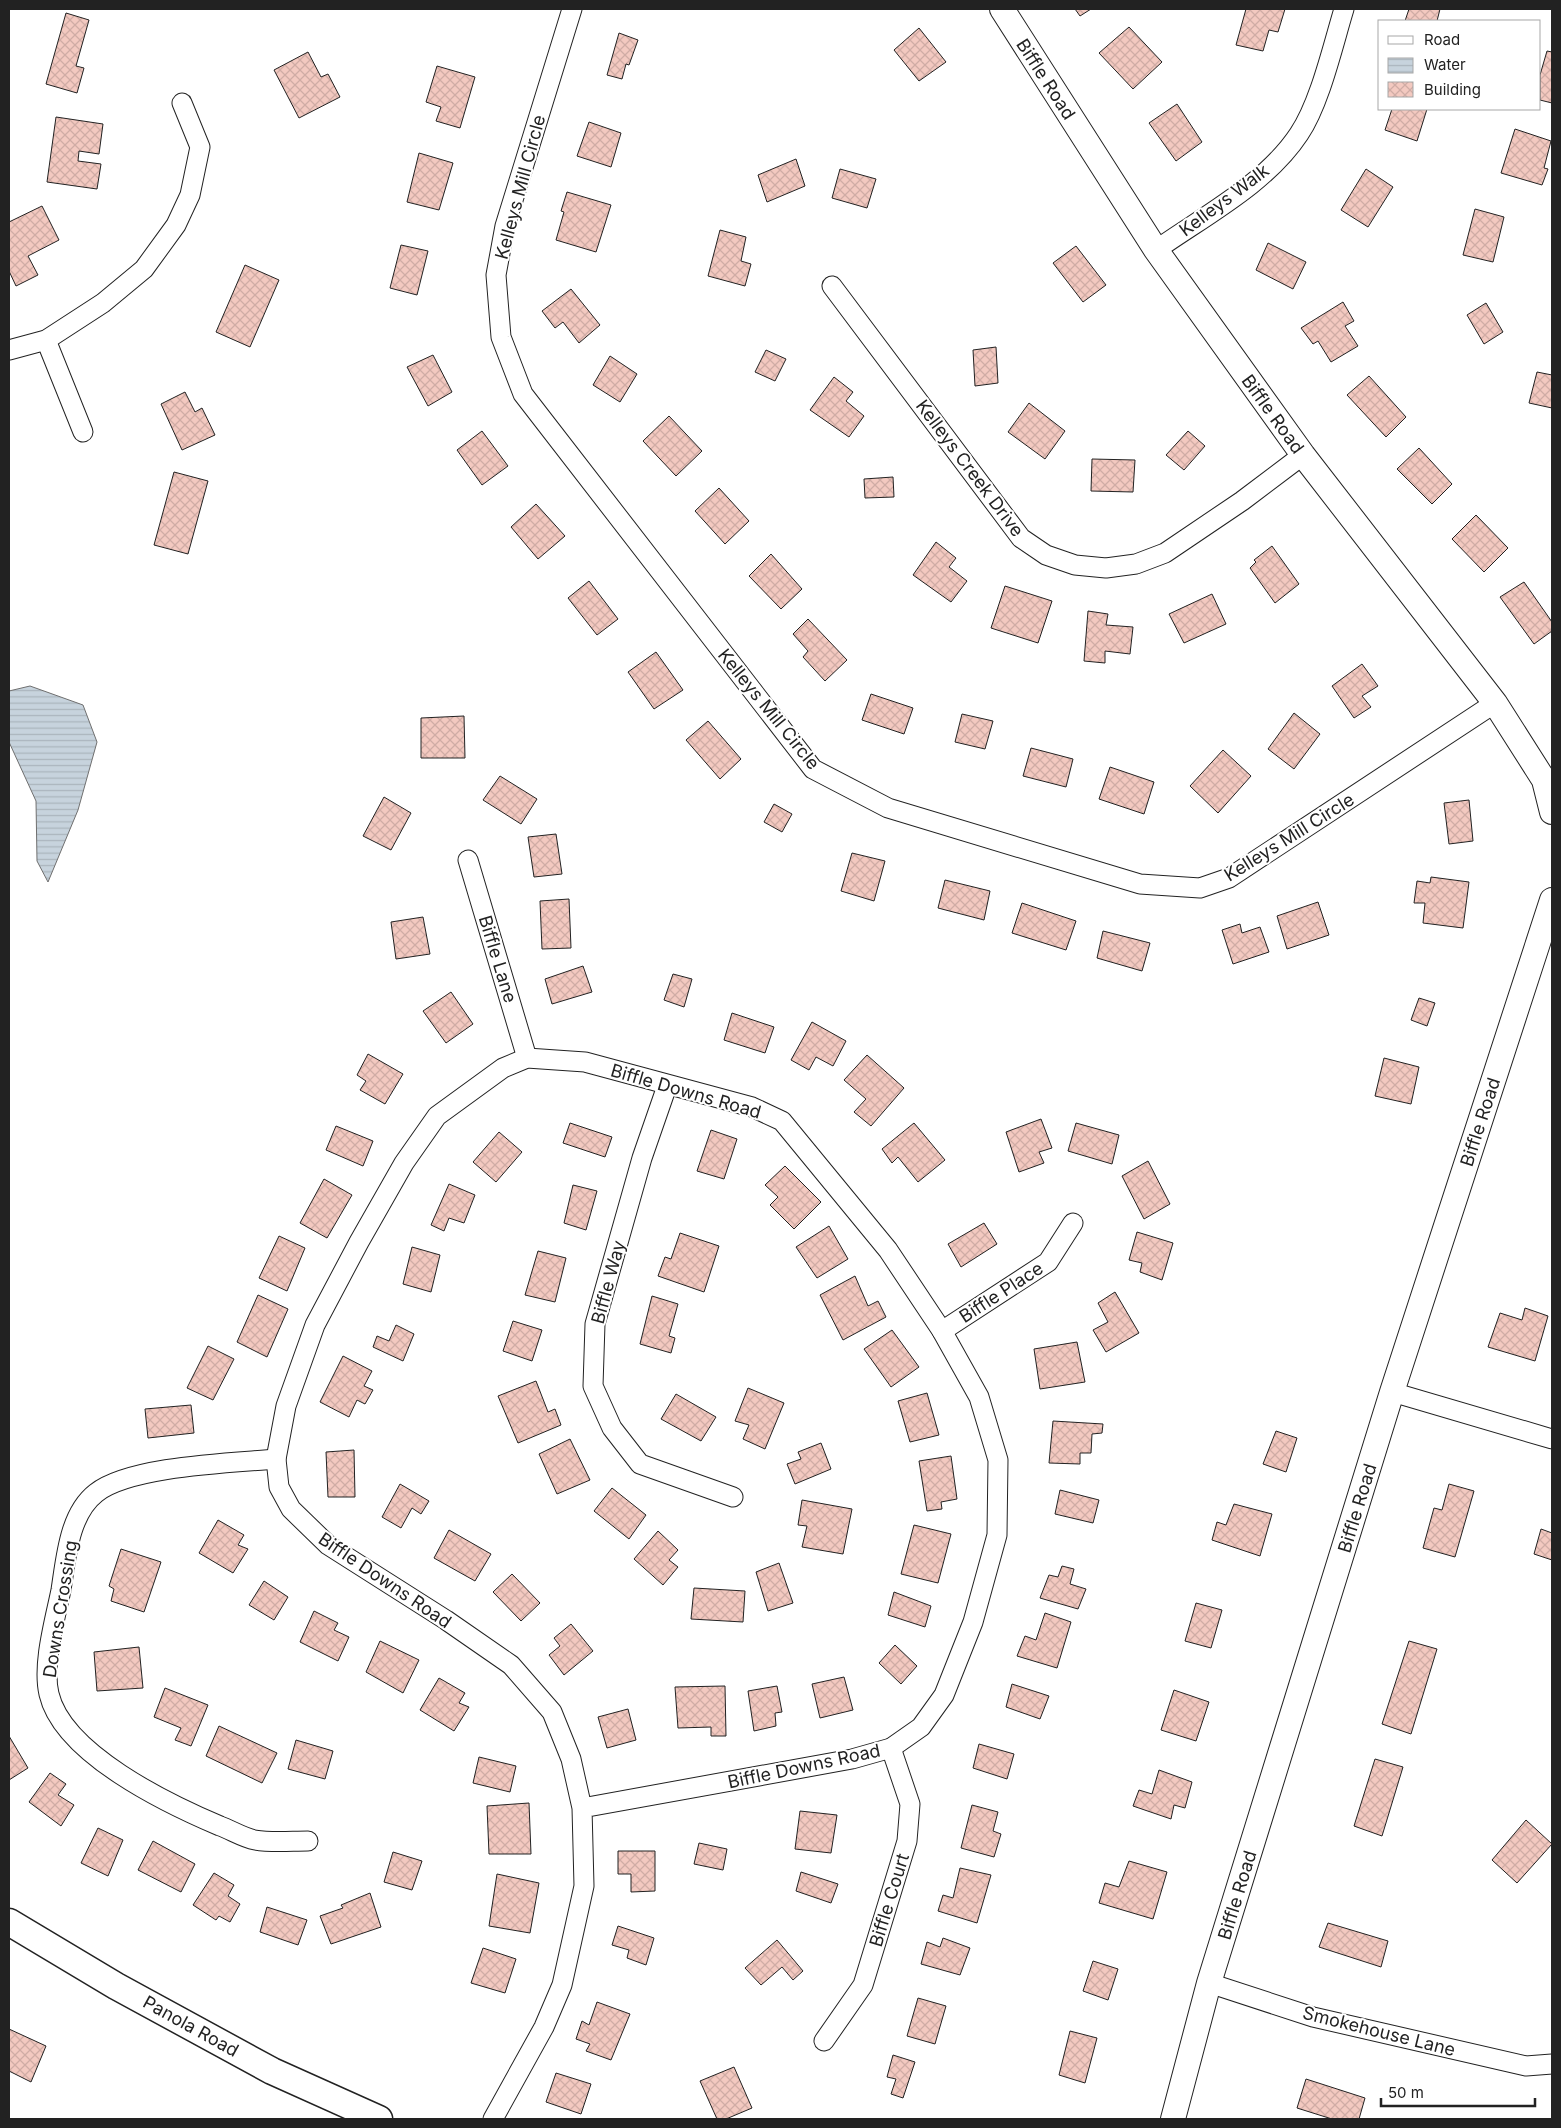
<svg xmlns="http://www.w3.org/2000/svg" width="1561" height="2128" font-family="Inter,sans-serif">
	<defs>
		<pattern id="water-rules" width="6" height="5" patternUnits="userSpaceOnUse" patternTransform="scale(1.25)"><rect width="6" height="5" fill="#c7d3dd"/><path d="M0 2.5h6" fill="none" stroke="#abb5bd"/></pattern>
		<pattern id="building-cross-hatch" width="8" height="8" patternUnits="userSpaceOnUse" patternTransform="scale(1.25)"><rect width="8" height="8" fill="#f3c9c0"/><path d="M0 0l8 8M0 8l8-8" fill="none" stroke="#d0aca5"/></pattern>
	</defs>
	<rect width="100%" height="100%" fill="#fff"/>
	<!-- water -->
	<polygon fill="url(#water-rules)" stroke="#6f6f6f" points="30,686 83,705 97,742 78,810 48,882 37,861 36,801 9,742 9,691"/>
	<!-- building -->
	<g fill="url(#building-cross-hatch)" stroke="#222">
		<polygon points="1075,9 1091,9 1080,16"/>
		<polygon points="1246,9 1285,9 1278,32 1269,30 1263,51 1236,45"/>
		<polygon points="1409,9 1440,9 1437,21 1405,21"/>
		<polygon points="66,13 89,20 76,66 84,68 77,93 46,84"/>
		<polygon points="1129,27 1162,62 1133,89 1099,53"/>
		<polygon points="919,28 946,62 919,81 894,50"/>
		<polygon points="619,33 638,40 629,65 626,64 622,79 607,75"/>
		<polygon points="1547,51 1552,52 1552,103 1540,100 1540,75"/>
		<polygon points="308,52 321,77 328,74 340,97 299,118 274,70"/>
		<polygon points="437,66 475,77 460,128 436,121 441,107 426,102"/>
		<polygon points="1177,104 1202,142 1176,161 1149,123"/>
		<polygon points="1392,109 1427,109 1417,141 1385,130"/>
		<polygon points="56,117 103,124 99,154 79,151 78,161 101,164 97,189 47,182"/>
		<polygon points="589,122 621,133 611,167 577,156"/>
		<polygon points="1515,129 1551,141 1544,168 1548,169 1542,185 1501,173"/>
		<polygon points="419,153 453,163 439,210 407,202"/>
		<polygon points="796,159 805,186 767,202 758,175"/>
		<polygon points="840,169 876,179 867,208 832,198"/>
		<polygon points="1366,169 1393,187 1368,227 1341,210"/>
		<polygon points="567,192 611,205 596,252 556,240 564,212 561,211"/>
		<polygon points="42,206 59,240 28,256 38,275 16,286 9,271 9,222"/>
		<polygon points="1475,209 1504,217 1493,262 1463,255"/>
		<polygon points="720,230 746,237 741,261 751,264 745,286 708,276"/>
		<polygon points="1268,243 1306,262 1293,289 1256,270"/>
		<polygon points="401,245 428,251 417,295 390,288"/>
		<polygon points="1076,246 1106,285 1083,302 1053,263"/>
		<polygon points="245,265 279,280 250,347 216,332"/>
		<polygon points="571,289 600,325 579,343 563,322 555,328 542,311"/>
		<polygon points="1343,302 1354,321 1345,326 1358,346 1331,362 1318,341 1313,344 1301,328"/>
		<polygon points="1486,303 1503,332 1484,344 1467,315"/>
		<polygon points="996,347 998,383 975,386 973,350"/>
		<polygon points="766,350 786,359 775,381 755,372"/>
		<polygon points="433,355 452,392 428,406 407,367"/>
		<polygon points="610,356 637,374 620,402 593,385"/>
		<polygon points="1537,372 1552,375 1552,408 1529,403"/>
		<polygon points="1369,376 1406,417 1386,437 1347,395"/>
		<polygon points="834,377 853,392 846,401 864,416 849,437 810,410"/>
		<polygon points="185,392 195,412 202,408 215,435 182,450 161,404"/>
		<polygon points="1029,403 1065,431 1045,459 1008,432"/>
		<polygon points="669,416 702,451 676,476 643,441"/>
		<polygon points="482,431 508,466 482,485 457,450"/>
		<polygon points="1188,431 1205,446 1184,470 1166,455"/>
		<polygon points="1419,448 1452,484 1432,504 1397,469"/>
		<polygon points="1092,459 1135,460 1133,492 1091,491"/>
		<polygon points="174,472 208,481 188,554 154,545"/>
		<polygon points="893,477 894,497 865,498 864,479"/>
		<polygon points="719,488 749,521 725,544 695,511"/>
		<polygon points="536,504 565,536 538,559 511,527"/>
		<polygon points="1476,515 1508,548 1484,572 1452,539"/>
		<polygon points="936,542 956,558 949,567 967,581 951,602 913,575"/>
		<polygon points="1272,546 1299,584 1275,603 1250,568 1256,562 1254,560"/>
		<polygon points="771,554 802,589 781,609 749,576"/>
		<polygon points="589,581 618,619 597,635 568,598"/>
		<polygon points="1524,582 1552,622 1552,631 1534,644 1500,597"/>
		<polygon points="1005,586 1052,601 1038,643 991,628"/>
		<polygon points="1212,594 1226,624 1184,643 1169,614"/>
		<polygon points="1088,611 1108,614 1106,625 1133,627 1130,654 1105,651 1105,663 1084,661"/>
		<polygon points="808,619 847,660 825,681 803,657 808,651 793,634"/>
		<polygon points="656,652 683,690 654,709 628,672"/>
		<polygon points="1362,664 1378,686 1362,696 1371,707 1354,718 1332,686"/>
		<polygon points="871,694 913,708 904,734 862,720"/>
		<polygon points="1294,713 1320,734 1294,769 1268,749"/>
		<polygon points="962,714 993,721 985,749 955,742"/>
		<polygon points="464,716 465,758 421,758 421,718"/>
		<polygon points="708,721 741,759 720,779 686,740"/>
		<polygon points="1031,748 1073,759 1066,787 1023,776"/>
		<polygon points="1223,750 1251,776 1218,813 1190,786"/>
		<polygon points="1110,767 1154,782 1144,814 1099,799"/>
		<polygon points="500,776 537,799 521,824 483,800"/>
		<polygon points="384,797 411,813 391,850 363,836"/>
		<polygon points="1469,800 1473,841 1449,844 1444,803"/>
		<polygon points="774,804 792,814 782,832 764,822"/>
		<polygon points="556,834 562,874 534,877 528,837"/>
		<polygon points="852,853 885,861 874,901 841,891"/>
		<polygon points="1431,877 1469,882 1463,928 1423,923 1425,903 1414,903 1417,881 1430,883"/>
		<polygon points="945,880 990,891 984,920 938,908"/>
		<polygon points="569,899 571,948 542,949 540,901"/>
		<polygon points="1318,902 1329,935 1287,949 1277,916"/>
		<polygon points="1022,903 1076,921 1066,950 1012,933"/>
		<polygon points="423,917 430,954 396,959 391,922"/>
		<polygon points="1240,924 1242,933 1260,927 1269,952 1233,964 1222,930"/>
		<polygon points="1103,931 1150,943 1142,971 1097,958"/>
		<polygon points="583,966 592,992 552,1004 545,979"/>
		<polygon points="673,974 692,979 684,1007 664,1000"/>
		<polygon points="451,992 473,1024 446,1043 423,1011"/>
		<polygon points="1419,998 1435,1003 1427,1026 1411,1020"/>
		<polygon points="732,1013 774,1027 765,1053 724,1040"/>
		<polygon points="812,1022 846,1041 833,1066 816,1057 809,1070 791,1060"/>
		<polygon points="368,1054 403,1074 385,1104 360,1090 366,1081 357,1075"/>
		<polygon points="867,1055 904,1088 871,1126 854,1112 866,1099 844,1080"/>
		<polygon points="1384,1058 1419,1067 1411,1104 1375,1096"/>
		<polygon points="1041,1119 1052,1148 1039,1152 1044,1163 1019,1172 1006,1132"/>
		<polygon points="570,1123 612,1137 605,1157 563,1143"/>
		<polygon points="914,1123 945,1160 918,1182 898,1157 892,1163 882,1149"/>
		<polygon points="1076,1123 1119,1135 1112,1164 1068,1151"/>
		<polygon points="336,1126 373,1141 363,1166 326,1150"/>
		<polygon points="711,1130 737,1139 724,1179 697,1171"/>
		<polygon points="499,1132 522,1152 496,1182 473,1162"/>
		<polygon points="1148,1161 1170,1204 1144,1219 1122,1176"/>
		<polygon points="785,1166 821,1202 794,1229 770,1205 778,1197 765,1185"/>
		<polygon points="324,1179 352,1195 327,1238 300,1223"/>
		<polygon points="449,1184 475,1195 464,1223 449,1218 444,1231 431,1225"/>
		<polygon points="573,1185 597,1191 586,1230 564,1223"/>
		<polygon points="984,1223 997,1244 961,1267 948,1244"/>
		<polygon points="829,1226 848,1259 817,1278 796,1247"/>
		<polygon points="1137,1232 1173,1243 1162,1280 1140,1272 1142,1263 1129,1260"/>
		<polygon points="680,1233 719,1246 704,1292 658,1276 665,1257 671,1259"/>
		<polygon points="279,1236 305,1248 287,1291 259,1278"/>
		<polygon points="412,1247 440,1255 431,1292 403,1284"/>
		<polygon points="538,1251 566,1258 555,1302 525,1295"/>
		<polygon points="855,1276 868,1306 878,1301 886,1317 843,1340 820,1295"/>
		<polygon points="1115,1292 1139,1333 1106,1352 1093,1330 1108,1322 1098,1303"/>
		<polygon points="258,1295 288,1309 267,1357 237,1342"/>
		<polygon points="652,1296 678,1304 669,1336 675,1338 671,1353 640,1344"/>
		<polygon points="1525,1308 1548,1316 1535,1361 1488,1347 1500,1313 1522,1320"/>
		<polygon points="513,1321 542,1330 532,1361 503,1351"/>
		<polygon points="396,1325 414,1334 403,1361 373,1347 377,1336 389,1341"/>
		<polygon points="892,1330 919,1367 891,1387 864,1349"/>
		<polygon points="1077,1342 1085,1382 1040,1389 1034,1349"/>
		<polygon points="208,1346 234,1359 213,1400 187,1388"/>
		<polygon points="343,1356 372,1371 364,1386 373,1390 365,1404 357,1400 349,1417 320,1402"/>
		<polygon points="536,1381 548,1412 555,1409 561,1425 518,1443 498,1396"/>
		<polygon points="748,1388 784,1403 765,1449 743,1439 749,1425 735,1421"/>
		<polygon points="927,1393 939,1435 910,1442 898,1401"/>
		<polygon points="676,1394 716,1417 701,1441 661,1419"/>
		<polygon points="191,1405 194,1433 148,1438 145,1409"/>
		<polygon points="1053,1421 1103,1424 1102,1433 1092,1434 1091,1453 1080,1453 1080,1464 1049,1463"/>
		<polygon points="1276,1431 1297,1438 1286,1472 1263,1464"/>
		<polygon points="570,1439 590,1480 557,1494 539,1454"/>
		<polygon points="821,1443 831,1469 795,1484 787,1464 801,1459 798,1452"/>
		<polygon points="354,1450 355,1497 328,1497 326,1452"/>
		<polygon points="951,1456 957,1499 941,1502 942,1509 927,1511 919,1461"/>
		<polygon points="400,1484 429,1501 421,1514 412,1508 401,1528 382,1517"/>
		<polygon points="1449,1484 1474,1491 1455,1557 1423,1548 1434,1508 1442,1510"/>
		<polygon points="612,1488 646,1515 629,1539 594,1511"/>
		<polygon points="1060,1490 1099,1500 1093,1523 1055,1514"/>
		<polygon points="802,1500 852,1509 843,1554 802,1547 807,1526 798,1525"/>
		<polygon points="1234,1504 1272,1514 1260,1556 1212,1540 1217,1522 1226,1525"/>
		<polygon points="218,1520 244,1535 238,1545 248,1549 233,1573 199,1553"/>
		<polygon points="914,1525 951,1534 938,1583 901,1574"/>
		<polygon points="1541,1529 1552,1533 1552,1560 1534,1554"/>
		<polygon points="449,1530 491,1554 475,1581 434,1558"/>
		<polygon points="658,1531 678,1550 669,1560 678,1567 663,1585 634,1559"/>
		<polygon points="121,1549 161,1562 144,1612 111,1601 114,1589 109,1586"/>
		<polygon points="779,1563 793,1603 768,1611 756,1572"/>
		<polygon points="1062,1566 1074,1569 1070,1584 1086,1589 1078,1609 1040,1598 1049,1575 1058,1577"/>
		<polygon points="512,1574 540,1603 521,1621 493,1592"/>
		<polygon points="264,1581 288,1597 274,1620 249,1605"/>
		<polygon points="694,1588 745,1591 743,1622 691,1619"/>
		<polygon points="894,1592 931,1606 925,1627 888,1615"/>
		<polygon points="1196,1603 1222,1610 1211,1648 1185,1641"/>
		<polygon points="314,1611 338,1623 334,1630 349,1637 338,1661 300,1642"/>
		<polygon points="1045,1613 1071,1622 1057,1668 1017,1656 1025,1636 1036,1640"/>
		<polygon points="571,1624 593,1651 564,1675 549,1655 560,1646 554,1638"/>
		<polygon points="380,1641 419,1660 403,1693 366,1672"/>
		<polygon points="1409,1641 1437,1649 1411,1734 1382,1724"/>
		<polygon points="895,1645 917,1666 901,1684 879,1663"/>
		<polygon points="139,1647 143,1688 97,1691 94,1652"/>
		<polygon points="844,1677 853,1710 820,1718 812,1684"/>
		<polygon points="439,1678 465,1693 459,1703 469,1707 454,1731 420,1710"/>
		<polygon points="1012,1684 1049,1696 1040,1719 1006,1707"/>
		<polygon points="725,1686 726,1736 711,1736 711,1727 678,1728 675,1687"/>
		<polygon points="777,1686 782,1712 775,1713 776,1726 754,1731 748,1691"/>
		<polygon points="165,1688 208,1705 191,1746 175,1740 181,1728 154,1717"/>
		<polygon points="1174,1690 1209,1702 1196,1741 1161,1730"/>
		<polygon points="628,1709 636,1740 607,1748 598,1717"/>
		<polygon points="219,1726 277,1753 262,1783 206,1756"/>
		<polygon points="9,1736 28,1768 9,1780"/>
		<polygon points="296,1740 333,1751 325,1779 288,1769"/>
		<polygon points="979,1744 1014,1754 1007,1779 973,1768"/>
		<polygon points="479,1757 516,1766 510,1792 473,1783"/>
		<polygon points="1375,1759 1403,1767 1382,1836 1354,1826"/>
		<polygon points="1159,1770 1192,1782 1185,1808 1174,1805 1171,1819 1133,1806 1139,1790 1152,1794"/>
		<polygon points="50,1773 66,1784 58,1795 74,1805 61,1826 29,1802"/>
		<polygon points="529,1803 531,1854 489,1854 487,1806"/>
		<polygon points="972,1805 998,1812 993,1831 1001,1834 994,1857 961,1848"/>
		<polygon points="800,1811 837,1815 831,1853 795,1849"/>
		<polygon points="1526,1820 1552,1844 1517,1883 1492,1860"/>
		<polygon points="98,1828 123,1840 108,1876 81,1863"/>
		<polygon points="153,1841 195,1864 181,1892 138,1870"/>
		<polygon points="699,1843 727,1849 723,1870 694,1864"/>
		<polygon points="618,1851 655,1851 655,1891 631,1892 631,1874 618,1874"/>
		<polygon points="393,1852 422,1861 412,1890 384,1882"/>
		<polygon points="1129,1861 1167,1872 1153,1919 1099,1903 1105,1883 1119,1887"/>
		<polygon points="960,1868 991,1875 977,1923 938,1911 943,1895 953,1898"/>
		<polygon points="801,1872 838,1884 831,1903 796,1891"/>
		<polygon points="214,1873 234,1885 228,1896 240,1904 230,1922 219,1916 216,1920 193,1905"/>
		<polygon points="497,1874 539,1883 530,1933 489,1926"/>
		<polygon points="370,1893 381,1927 331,1944 320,1916 343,1908 341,1905"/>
		<polygon points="267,1907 307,1920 298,1945 260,1932"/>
		<polygon points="1328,1923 1388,1941 1381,1967 1319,1947"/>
		<polygon points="618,1926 654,1938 646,1965 627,1958 629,1950 612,1945"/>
		<polygon points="943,1938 970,1948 960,1975 921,1964 927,1942 940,1947"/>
		<polygon points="777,1940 803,1971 793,1980 782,1967 761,1985 745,1968"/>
		<polygon points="483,1948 516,1959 505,1993 471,1983"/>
		<polygon points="1093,1961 1118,1969 1108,2000 1083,1991"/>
		<polygon points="918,1998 946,2006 935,2044 907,2036"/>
		<polygon points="597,2002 630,2014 611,2060 586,2051 590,2044 576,2039 582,2021 589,2025"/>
		<polygon points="9,2029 46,2046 31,2082 9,2071"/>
		<polygon points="1070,2031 1097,2038 1085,2083 1059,2075"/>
		<polygon points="893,2055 915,2062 903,2098 891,2094 896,2079 887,2077"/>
		<polygon points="734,2067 752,2108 726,2119 717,2119 700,2081"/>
		<polygon points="556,2073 591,2084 581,2114 546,2102"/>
		<polygon points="1306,2079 1365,2098 1359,2119 1332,2119 1297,2108"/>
	</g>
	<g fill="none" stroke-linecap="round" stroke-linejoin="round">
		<defs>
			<g id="minor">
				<polyline points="572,9 505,226 496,275 501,337 523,394 813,769 888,808 1140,884 1200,888 1229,878 1495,703"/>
				<path d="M1156,250c48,-34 110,-66 143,-116 21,-31 34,-89 45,-125"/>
				<polyline points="832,286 1021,538 1046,555 1075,565 1106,568 1136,564 1165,553 1242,501 1303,455"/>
				<polyline points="46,340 83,432"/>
				<polyline points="9,350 46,340 103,303 144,269 176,225 190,195 200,147 182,103"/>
				<polyline points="468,860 527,1058"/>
				<polyline points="667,1086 642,1158 595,1324 593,1386 612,1428 640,1464 733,1497"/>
				<polyline points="942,1331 1048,1262 1073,1223"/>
				<polyline points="1392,1392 1552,1439"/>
				<path d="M276,1459c-44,4 -146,7 -180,34 -27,21 -30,65 -35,97 -6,30 -19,74 -12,104 14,60 119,110 171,132 11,4 24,12 35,14 16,3 36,1 53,1"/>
				<polyline points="1209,1983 1313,2017 1526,2066 1552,2064"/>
				<polyline points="824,2041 863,1985 907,1841 910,1804 891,1748"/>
				<polyline points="493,2119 544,2027 562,1985 584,1886 582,1808 571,1759 552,1712 511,1665 446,1620 328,1545 291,1509 279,1487 276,1459 286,1406 315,1325 359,1242 404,1163 437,1116 503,1068 527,1058 585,1062 752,1107 782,1121 888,1250 942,1331 979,1397 998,1460 997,1535 973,1622 944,1695 921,1727 891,1748 852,1759 582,1808"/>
			</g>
			<g id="tertiary">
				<polyline points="1002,9 1156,250 1303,455 1495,703 1544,780 1552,812"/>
				<polyline points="1173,2119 1209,1983 1392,1392 1552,900"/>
			</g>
			<polyline id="secondary" points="9,1922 116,1986 272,2071 379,2119"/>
		</defs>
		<!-- minor casing -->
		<use href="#minor" stroke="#222" stroke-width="21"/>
		<!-- tertiary casing -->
		<use href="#tertiary" stroke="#222" stroke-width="26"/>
		<!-- secondary casing -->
		<use href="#secondary" stroke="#222" stroke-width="29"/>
		<!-- minor -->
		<use href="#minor" stroke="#fff" stroke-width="19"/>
		<!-- tertiary -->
		<use href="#tertiary" stroke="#fff" stroke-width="24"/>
		<!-- secondary -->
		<use href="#secondary" stroke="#fff" stroke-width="26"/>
	</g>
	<g text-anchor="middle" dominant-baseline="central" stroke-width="4" stroke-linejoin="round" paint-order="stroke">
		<!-- street labels -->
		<g font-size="18" fill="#222" stroke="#fff">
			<text transform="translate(1046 79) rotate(57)">Biffle Road</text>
			<text transform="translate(520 187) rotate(-75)">Kelleys Mill Circle</text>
			<text transform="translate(1224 200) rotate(-37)">Kelleys Walk</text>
			<text transform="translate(1273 414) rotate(54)">Biffle Road</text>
			<text transform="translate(970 468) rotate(53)">Kelleys Creek Drive</text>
			<text transform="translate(769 709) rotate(51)">Kelleys Mill Circle</text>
			<text transform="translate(1289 837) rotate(-32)">Kelleys Mill Circle</text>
			<text transform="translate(498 959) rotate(73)">Biffle Lane</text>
			<text transform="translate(686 1091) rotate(16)">Biffle Downs Road</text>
			<text transform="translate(1480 1122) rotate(-72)">Biffle Road</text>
			<text transform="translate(608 1282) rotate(-75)">Biffle Way</text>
			<text transform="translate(1001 1292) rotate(-33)">Biffle Place</text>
			<text transform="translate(1357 1508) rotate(-73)">Biffle Road</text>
			<text transform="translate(385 1580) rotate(34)">Biffle Downs Road</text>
			<text transform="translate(60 1609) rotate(-81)">Downs Crossing</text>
			<text transform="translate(804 1766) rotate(-12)">Biffle Downs Road</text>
			<text transform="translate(1237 1895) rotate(-73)">Biffle Road</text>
			<text transform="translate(889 1900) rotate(-73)">Biffle Court</text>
			<text transform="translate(191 2026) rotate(29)">Panola Road</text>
			<text transform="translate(1379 2031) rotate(14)">Smokehouse Lane</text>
		</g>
	</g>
	<!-- border -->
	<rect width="1561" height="2128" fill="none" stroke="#222222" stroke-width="20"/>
	<!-- legend -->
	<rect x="1378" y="20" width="162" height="90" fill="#ffffff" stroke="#a7a7a7"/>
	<rect x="1388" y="36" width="25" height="8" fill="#ffffff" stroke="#a7a7a7"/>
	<text x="1424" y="45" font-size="15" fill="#222222">Road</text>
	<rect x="1388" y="58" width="25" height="15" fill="url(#water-rules)" stroke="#a7a7a7"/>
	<text x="1424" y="70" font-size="15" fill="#222222">Water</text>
	<rect x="1388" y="82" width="25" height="15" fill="url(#building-cross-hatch)" stroke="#a7a7a7"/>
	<text x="1424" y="95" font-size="15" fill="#222222">Building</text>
	<!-- scale -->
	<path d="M1381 2098v8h154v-8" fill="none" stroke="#222222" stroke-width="2.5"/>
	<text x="1388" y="2098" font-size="15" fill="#222222" stroke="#ffffff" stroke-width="4" paint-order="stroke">50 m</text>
</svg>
